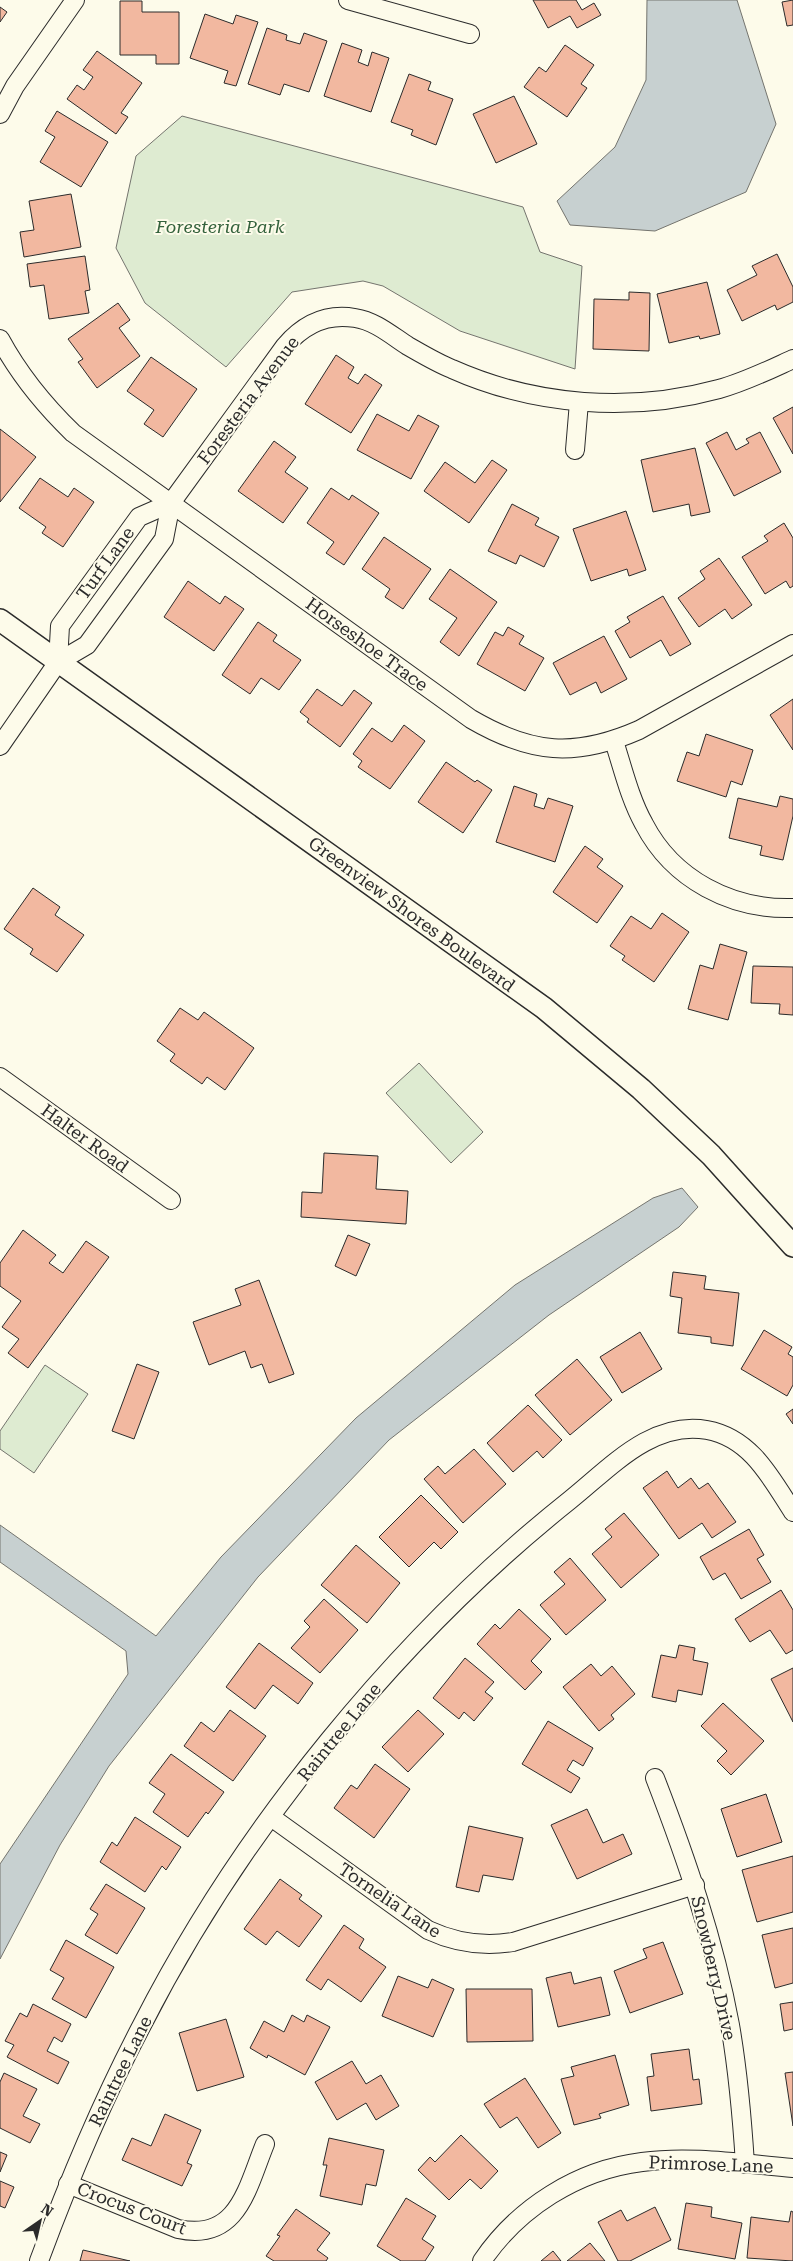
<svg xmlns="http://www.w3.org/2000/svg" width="793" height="2261" font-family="'Roboto Serif',serif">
	<rect width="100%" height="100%" fill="#fdfbea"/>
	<!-- green -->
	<g fill="#deebd1" stroke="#74746e">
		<polygon points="182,116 523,207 540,252 582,266 575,369 460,331 383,286 363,281 292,292 226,367 145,303 116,248 136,156"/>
		<polygon points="419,1063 483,1132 451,1163 386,1093"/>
		<polygon points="45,1365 88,1394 34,1473 0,1449 0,1431"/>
	</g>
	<!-- water -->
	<g fill="#c7d0d0" stroke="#74746e">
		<polygon points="647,0 737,0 776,124 746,192 655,231 570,225 557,201 615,147 646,80"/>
		<polygon points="682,1188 698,1207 679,1227 549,1315 389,1440 258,1577 109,1766 60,1845 0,1959 0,1864 128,1674 126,1651 0,1562 0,1525 156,1636 221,1557 356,1418 515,1285 653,1198"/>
	</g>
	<!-- building -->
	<g fill="#f2b8a0" stroke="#2b2b2b">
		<polygon points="533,0 576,0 582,10 594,3 601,15 577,28 570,16 548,28"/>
		<polygon points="793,0 793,25 787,26 782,2"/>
		<polygon points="120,1 142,1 142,12 179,12 179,64 156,64 156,55 120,55"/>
		<polygon points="0,7 7,12 0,22"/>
		<polygon points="205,14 233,24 236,15 258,22 236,86 224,83 228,71 190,58"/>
		<polygon points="267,28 287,35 286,40 300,44 304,33 327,41 309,92 284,84 280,95 248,84"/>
		<polygon points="342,43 362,50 358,62 368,66 372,52 389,58 371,112 324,96"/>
		<polygon points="565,45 594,65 581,84 587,88 567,117 524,87 539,67 546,72"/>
		<polygon points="97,51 142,83 121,113 128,117 116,134 67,99 77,85 84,90 93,77 83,70"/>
		<polygon points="409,74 431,82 428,90 453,99 436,145 411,135 413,130 391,122"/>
		<polygon points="514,96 537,144 496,163 473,114"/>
		<polygon points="57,111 108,142 81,187 40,162 55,137 45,131"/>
		<polygon points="71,194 81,247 24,257 20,232 34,230 29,201"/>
		<polygon points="777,254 793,287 793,302 777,310 775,305 742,321 727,290 757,275 752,266"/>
		<polygon points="85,256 90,290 85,291 89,313 49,319 44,285 30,287 27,264"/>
		<polygon points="707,282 720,334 700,339 699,336 669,343 657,294"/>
		<polygon points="629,292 650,293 649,351 593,349 594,299 629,300"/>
		<polygon points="118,303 130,320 119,328 140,356 97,388 78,362 83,359 68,339"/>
		<polygon points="336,355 354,367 348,378 358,384 365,374 382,385 351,433 305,404"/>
		<polygon points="151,357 197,389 163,437 144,424 154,410 127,391"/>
		<polygon points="793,407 793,454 773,418"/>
		<polygon points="377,414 409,431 418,415 439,426 411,479 357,450"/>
		<polygon points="0,429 36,457 0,502"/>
		<polygon points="727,432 736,450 749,443 746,439 760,432 781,472 734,496 706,443"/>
		<polygon points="274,441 296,457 285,472 308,488 283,523 238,491"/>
		<polygon points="695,448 710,512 691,516 689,504 653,512 641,460"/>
		<polygon points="492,460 507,470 469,523 424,491 445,462 475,483"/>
		<polygon points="40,478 68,497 74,488 94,502 63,547 42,533 46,527 19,508"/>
		<polygon points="331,488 349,500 352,495 379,513 344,565 326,553 334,542 307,523"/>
		<polygon points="512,504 539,518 535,525 559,537 544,567 520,555 516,564 488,551"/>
		<polygon points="626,511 646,570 629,576 627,569 591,581 573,529"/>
		<polygon points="784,523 793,538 793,586 790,588 786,581 765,594 742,557 768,541 764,536"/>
		<polygon points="384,537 431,569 403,609 385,597 390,589 362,569"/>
		<polygon points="719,558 752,605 732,619 725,609 699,627 678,598 705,579 700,571"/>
		<polygon points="450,569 497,602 459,656 440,642 457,618 429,599"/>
		<polygon points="188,581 220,604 225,596 244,609 214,651 164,617"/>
		<polygon points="663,596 691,644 670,656 661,640 630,658 615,631 630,622 627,617"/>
		<polygon points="258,622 277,635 273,641 301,660 279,690 261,678 250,694 222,675"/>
		<polygon points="508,627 524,636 519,644 544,658 525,691 477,664 495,632 503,636"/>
		<polygon points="604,636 627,679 601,693 596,682 570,695 553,663"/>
		<polygon points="317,689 342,706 354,690 372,703 340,747 307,722 309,719 300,712"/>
		<polygon points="793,699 793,750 770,715"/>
		<polygon points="404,725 425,741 390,789 358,767 362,761 353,754 372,728 392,742"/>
		<polygon points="706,734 753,750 742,785 731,781 726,797 677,781 687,752 699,756"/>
		<polygon points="446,762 475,782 477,780 492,790 463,833 418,802"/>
		<polygon points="514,786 537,794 534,806 544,809 548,798 573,806 555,862 496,842"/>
		<polygon points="780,796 793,799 793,816 783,860 760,855 762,846 729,838 738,798 777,807"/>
		<polygon points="585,846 603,859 597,867 623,886 597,923 553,892"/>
		<polygon points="33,888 60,907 55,915 84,935 57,972 30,954 33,949 4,929"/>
		<polygon points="662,913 689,932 654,982 622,960 625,956 610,946 631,916 651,929"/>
		<polygon points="720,944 747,952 728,1020 688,1009 700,965 713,969"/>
		<polygon points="753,966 793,967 793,1015 779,1014 780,1004 751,1003"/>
		<polygon points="180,1008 198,1020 204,1012 254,1048 225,1090 207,1077 202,1084 170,1061 175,1054 157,1041"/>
		<polygon points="324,1153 378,1156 376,1189 408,1191 406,1224 301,1217 302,1192 322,1193"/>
		<polygon points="23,1230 56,1255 49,1263 63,1273 86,1241 109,1257 28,1368 8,1353 19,1339 2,1327 21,1301 0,1286 0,1263"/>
		<polygon points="348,1235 370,1244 356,1276 335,1266"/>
		<polygon points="673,1272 706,1276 704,1289 739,1293 733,1346 711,1343 711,1337 678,1333 682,1298 670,1296"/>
		<polygon points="259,1280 294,1374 269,1383 262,1364 251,1368 245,1351 209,1365 193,1322 241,1305 235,1289"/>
		<polygon points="764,1330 792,1347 788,1354 793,1357 793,1385 787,1396 741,1369"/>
		<polygon points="640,1332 662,1369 622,1393 600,1357"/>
		<polygon points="577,1359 612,1400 570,1435 535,1395"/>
		<polygon points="137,1364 159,1372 134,1439 112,1431"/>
		<polygon points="528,1405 562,1440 543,1458 537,1451 513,1472 487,1443"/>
		<polygon points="793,1409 793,1424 786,1414"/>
		<polygon points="474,1449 506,1484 463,1523 424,1479 438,1466 445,1474"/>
		<polygon points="667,1471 678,1488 691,1478 699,1489 708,1483 736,1522 712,1538 702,1523 679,1539 643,1488"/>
		<polygon points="421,1495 458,1532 441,1549 434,1542 409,1567 379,1537"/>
		<polygon points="624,1513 659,1555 621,1588 592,1554 612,1537 605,1529"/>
		<polygon points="749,1529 764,1555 757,1559 771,1582 741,1599 725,1573 713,1580 700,1557"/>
		<polygon points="356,1545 400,1583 367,1623 321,1585"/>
		<polygon points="570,1558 606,1600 566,1635 540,1605 565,1584 554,1572"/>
		<polygon points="781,1590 793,1610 793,1650 786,1654 770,1630 750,1642 735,1619"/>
		<polygon points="324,1599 358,1630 320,1673 291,1648 310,1627 304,1621"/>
		<polygon points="519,1609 551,1639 531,1661 542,1672 525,1690 477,1644 495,1624 500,1629"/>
		<polygon points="259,1643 313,1683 298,1704 273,1685 255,1709 226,1687"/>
		<polygon points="679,1645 695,1648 693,1660 708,1663 702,1695 678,1690 676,1702 652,1697 661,1655 676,1658"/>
		<polygon points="465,1658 494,1682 485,1692 493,1698 474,1721 464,1712 459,1719 433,1698"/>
		<polygon points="591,1664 601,1676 612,1666 635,1694 611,1715 614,1719 599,1731 563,1687"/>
		<polygon points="793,1668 793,1722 771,1679"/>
		<polygon points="723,1703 764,1741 731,1775 717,1761 727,1751 701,1726"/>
		<polygon points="230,1710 266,1736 233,1781 184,1746 201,1722 214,1732"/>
		<polygon points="418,1710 444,1734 408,1772 382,1747"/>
		<polygon points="548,1721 593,1748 583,1766 573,1760 567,1770 580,1778 571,1793 522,1764"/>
		<polygon points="171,1754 224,1792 208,1814 206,1812 188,1837 153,1812 165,1794 149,1783"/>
		<polygon points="375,1764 410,1789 374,1838 334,1808 351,1785 357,1789"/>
		<polygon points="766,1794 782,1842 737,1857 721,1809"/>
		<polygon points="587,1809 603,1843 623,1834 632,1854 577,1879 551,1825"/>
		<polygon points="135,1817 181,1847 166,1870 162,1866 145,1892 100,1862 112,1842 117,1846"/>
		<polygon points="469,1826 523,1838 513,1880 483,1875 479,1892 456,1887"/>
		<polygon points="793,1856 793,1912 757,1922 742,1870"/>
		<polygon points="280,1879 302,1895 299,1899 322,1916 299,1947 277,1931 266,1945 244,1929"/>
		<polygon points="106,1884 145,1908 117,1954 85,1935 98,1914 90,1909"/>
		<polygon points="344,1925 364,1939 359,1948 386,1967 361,2002 328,1979 321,1990 306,1980"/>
		<polygon points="793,1928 793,1983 775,1988 762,1935"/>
		<polygon points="66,1940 114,1967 86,2018 52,1999 64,1978 50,1970"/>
		<polygon points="663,1942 683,1994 630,2013 614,1971 647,1958 643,1949"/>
		<polygon points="571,1972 574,1984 601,1977 610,2015 558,2027 546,1978"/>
		<polygon points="398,1976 428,1988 432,1979 454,1989 433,2037 382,2016"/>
		<polygon points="466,1989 532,1989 533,2041 467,2042"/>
		<polygon points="793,2002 793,2029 784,2031 780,2004"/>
		<polygon points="33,2004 71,2024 62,2042 54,2037 47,2051 69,2062 58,2084 7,2057 14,2045 5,2041 20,2013 27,2017"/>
		<polygon points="292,2015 304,2022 307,2015 330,2027 305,2075 268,2055 267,2058 250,2048 264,2021 284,2032"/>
		<polygon points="226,2019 244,2077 197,2091 179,2033"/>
		<polygon points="689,2049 693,2080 699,2079 702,2104 651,2111 647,2077 654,2076 651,2054"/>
		<polygon points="615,2055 629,2105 599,2114 601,2118 574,2125 561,2079 574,2076 571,2067"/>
		<polygon points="352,2061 366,2084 381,2075 399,2106 376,2120 366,2103 337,2120 315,2082"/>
		<polygon points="793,2072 793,2126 785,2073"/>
		<polygon points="4,2073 37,2089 23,2116 40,2124 30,2143 0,2128 0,2082"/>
		<polygon points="525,2078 561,2133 538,2148 517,2117 500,2128 484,2104"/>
		<polygon points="165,2114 201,2130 187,2163 192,2165 182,2186 122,2160 132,2138 151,2146"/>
		<polygon points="461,2135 498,2171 481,2189 470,2179 449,2200 418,2170 430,2157 435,2162"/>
		<polygon points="329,2138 384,2150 376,2186 366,2184 362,2205 320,2196 327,2165 323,2165"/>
		<polygon points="0,2152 7,2155 0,2172"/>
		<polygon points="0,2181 14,2187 5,2208 0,2206"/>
		<polygon points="406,2198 436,2216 422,2239 434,2247 425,2261 401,2261 377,2246"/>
		<polygon points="686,2203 712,2207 711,2217 742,2223 735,2259 678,2249"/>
		<polygon points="655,2207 671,2240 630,2261 618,2261 598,2222 621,2210 627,2221"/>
		<polygon points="296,2209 330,2233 317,2250 328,2258 326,2261 274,2261 266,2256 280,2236 277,2235"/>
		<polygon points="791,2211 793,2212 793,2261 747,2258 751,2217 789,2222"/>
		<polygon points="590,2243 605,2261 567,2261"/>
		<polygon points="83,2250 130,2261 80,2261"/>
		<polygon points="553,2251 561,2261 541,2261"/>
	</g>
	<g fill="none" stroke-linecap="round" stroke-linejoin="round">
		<defs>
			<g id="minor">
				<polyline points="348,0 470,34"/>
				<polyline points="0,114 15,86 75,0"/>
				<path d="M0,339c20,37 43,65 73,94l398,286c60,35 104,39 168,11l154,-86"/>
				<polyline points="575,450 579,402"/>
				<polyline points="58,662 60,626 139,517 171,503"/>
				<path d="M614,741c9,28 16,58 30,83 29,56 88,86 149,84"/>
				<path d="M0,746l58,-84 29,-17 77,-106 7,-36 114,-157c18,-21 41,-33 70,-28 20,3 36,17 53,28 14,8 29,17 44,23 83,37 179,44 267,20 26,-7 50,-19 74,-30"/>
				<polyline points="0,1077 171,1200"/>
				<path d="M655,1778c31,80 59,161 75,247 8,46 12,92 15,139"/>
				<path d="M271,1817l157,113c28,13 55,17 85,12l182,-57"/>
				<path d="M68,2184l110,45c60,13 69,-41 87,-85"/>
				<path d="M39,2261c30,-81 63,-160 103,-236 100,-196 256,-388 428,-525 40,-32 82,-80 137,-70 44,8 64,48 86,82"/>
				<path d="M482,2261c36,-53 95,-91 160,-99 49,-7 102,2 151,6"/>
			</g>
			<polyline id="tertiary" points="0,620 544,1008 641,1089 711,1155 793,1246"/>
		</defs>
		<!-- minor casing -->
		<use href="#minor" stroke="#2b2b2b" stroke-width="20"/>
		<!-- tertiary casing -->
		<use href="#tertiary" stroke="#2b2b2b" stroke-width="24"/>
		<!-- minor -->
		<use href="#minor" stroke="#fdfbea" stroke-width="18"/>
		<!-- tertiary -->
		<use href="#tertiary" stroke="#fdfbea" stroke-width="21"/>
	</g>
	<g text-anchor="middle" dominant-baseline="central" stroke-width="4" stroke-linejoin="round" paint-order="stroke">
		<!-- park labels -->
		<g font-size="18" font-style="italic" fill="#34623c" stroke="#fdfbea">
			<text x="220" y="226">Foresteria Park</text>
		</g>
		<!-- street labels -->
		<g font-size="18" fill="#2b2b2b" stroke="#fdfbea">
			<text transform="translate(248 400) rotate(-53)">Foresteria Avenue</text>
			<text transform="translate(105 563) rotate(-54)">Turf Lane</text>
			<text transform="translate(367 644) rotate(36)">Horseshoe Trace</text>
			<text transform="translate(412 914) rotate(36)">Greenview Shores Boulevard</text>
			<text transform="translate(85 1138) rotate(36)">Halter Road</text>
			<text transform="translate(339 1732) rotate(-51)">Raintree Lane</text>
			<text transform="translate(390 1900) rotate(34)">Tornelia Lane</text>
			<text transform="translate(714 1968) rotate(77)">Snowberry Drive</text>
			<text transform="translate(120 2071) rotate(-64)">Raintree Lane</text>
			<text transform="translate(711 2164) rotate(2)">Primrose Lane</text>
			<text transform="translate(132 2208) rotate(21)">Crocus Court</text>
		</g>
	</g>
	<!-- north arrow -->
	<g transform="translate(40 2221) rotate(34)" stroke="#fdfbea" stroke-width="4" paint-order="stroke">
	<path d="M0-4L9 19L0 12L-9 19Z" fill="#2b2b2b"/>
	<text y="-8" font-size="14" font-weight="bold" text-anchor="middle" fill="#2b2b2b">N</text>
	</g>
</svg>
